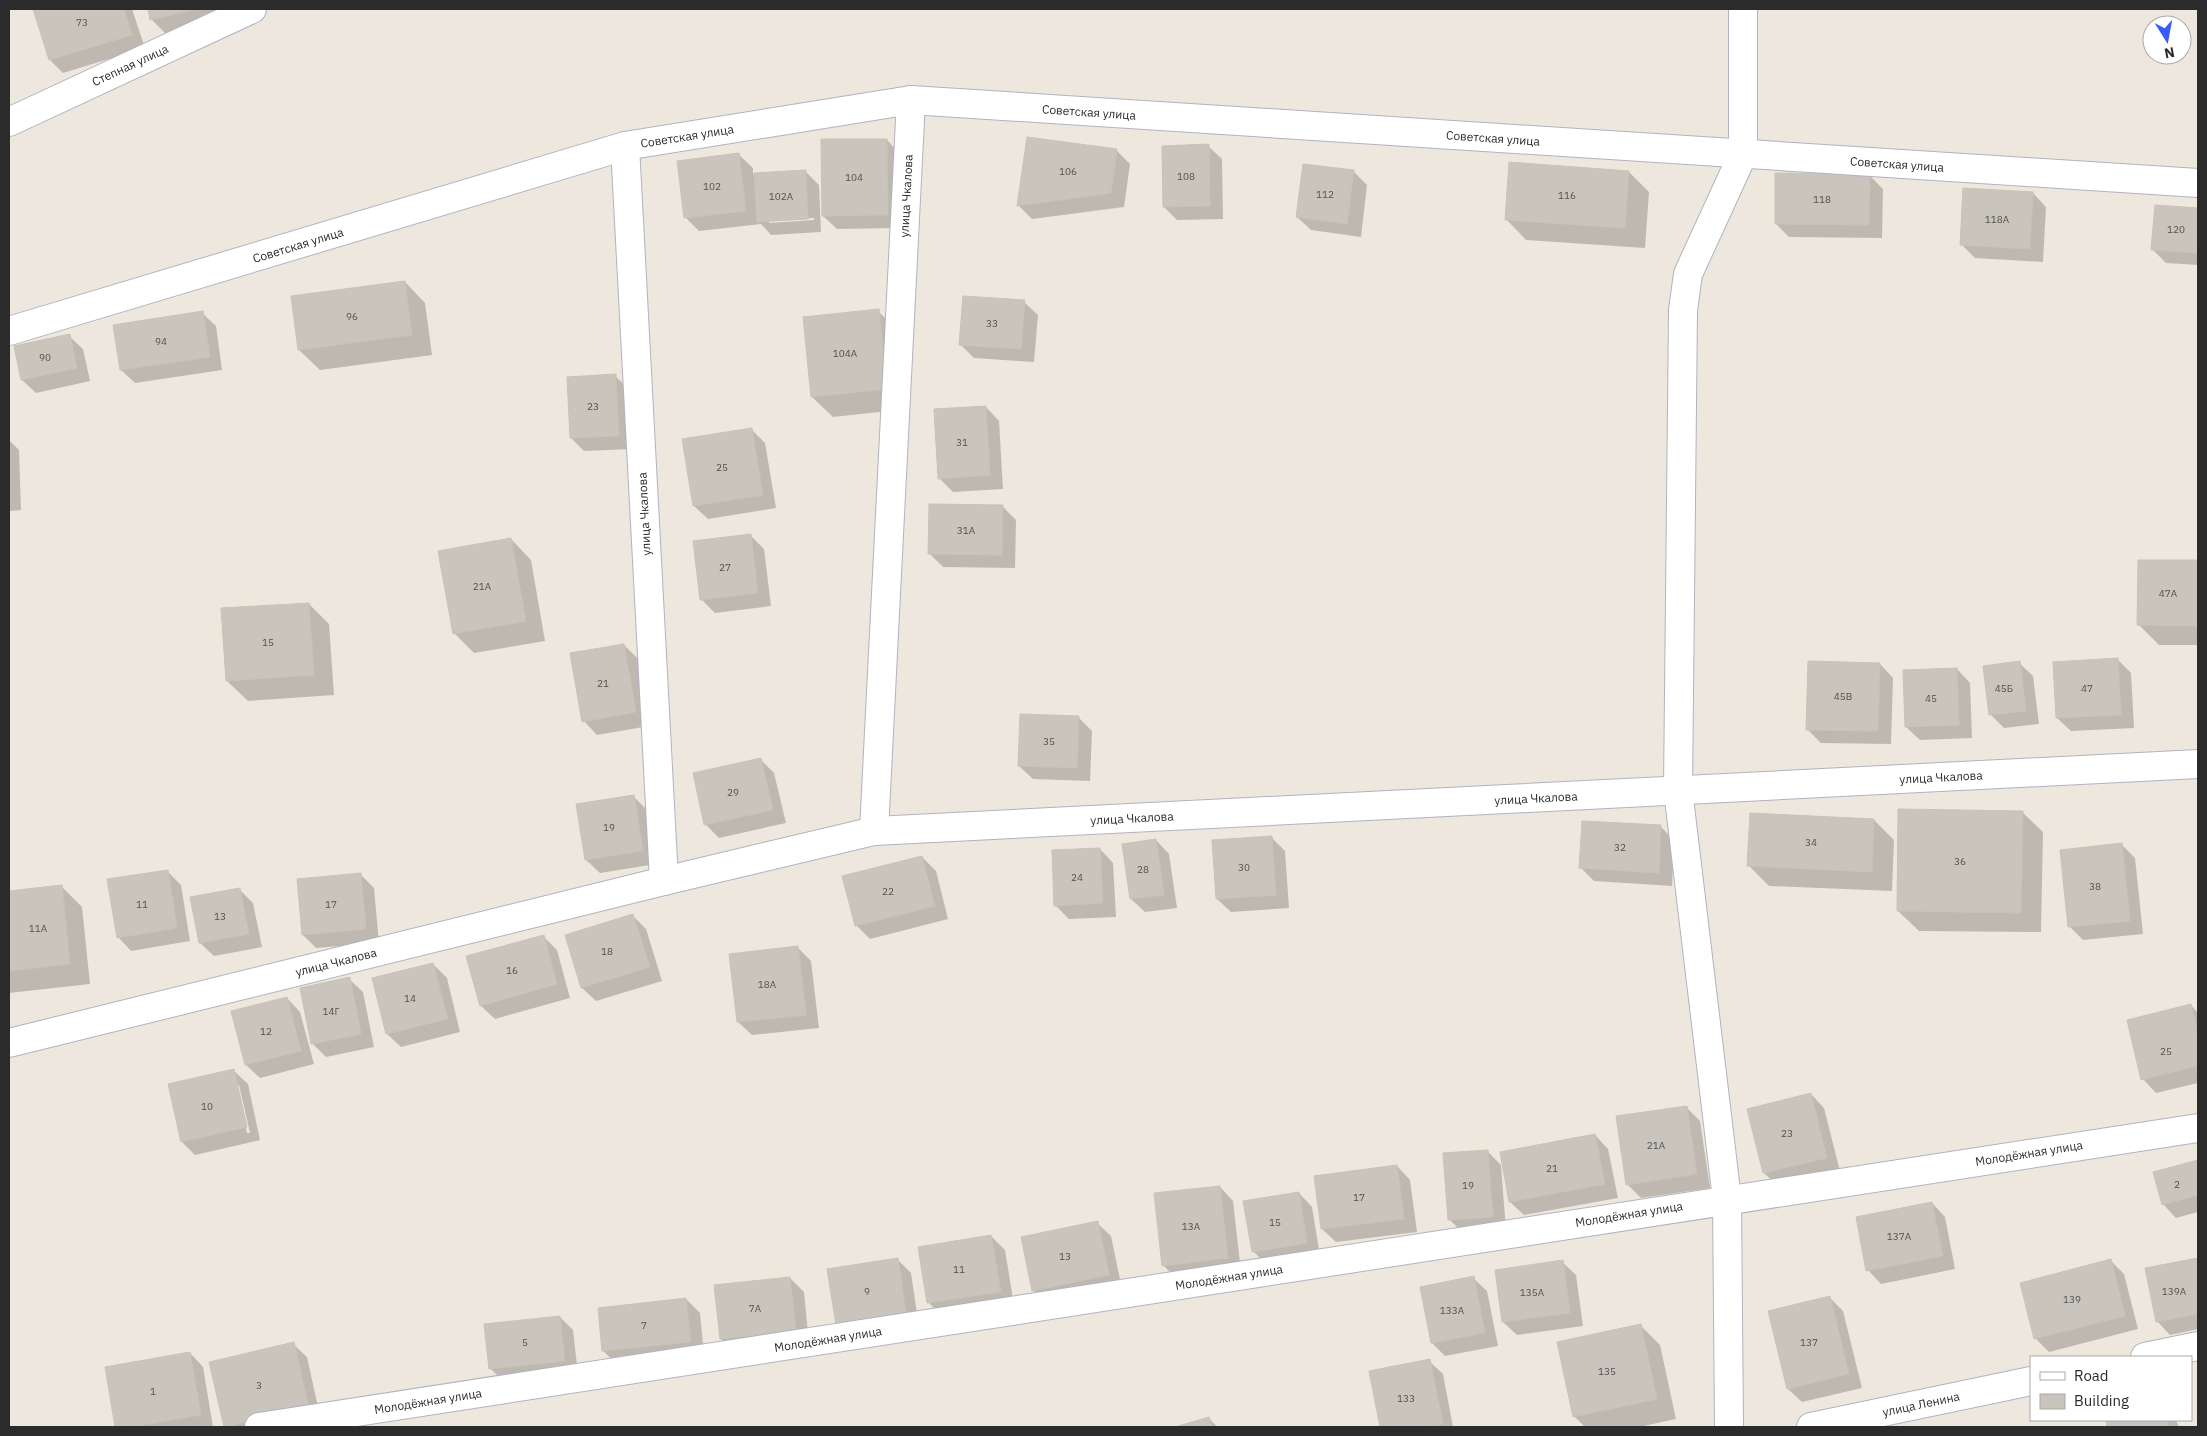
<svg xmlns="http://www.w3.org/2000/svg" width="2207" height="1436" font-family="'IBM Plex Sans',sans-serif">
	<rect width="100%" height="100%" fill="#eee7dd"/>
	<!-- shadow -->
	<g fill="#0003" fill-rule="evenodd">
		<polygon points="34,9 132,9 145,48 63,73 50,60"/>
		<polygon points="149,9 228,9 230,17 165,33 152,20"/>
		<polygon points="1028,138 1117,151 1130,164 1124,207 1032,219 1018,205"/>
		<polygon points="887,140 900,154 901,228 837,229 823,216"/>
		<polygon points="1208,146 1222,159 1223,219 1177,220 1164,207"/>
		<path d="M739,155l14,13v6l52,-3 14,14 2,47 -50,3 -10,-11 -62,7 -13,-13zM814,218v2l-45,3v-3z"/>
		<polygon points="1354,172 1367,185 1361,237 1311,230 1297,217"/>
		<polygon points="1629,172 1649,192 1645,248 1526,240 1506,219"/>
		<polygon points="1869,175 1883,189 1882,238 1789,237 1776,224"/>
		<polygon points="2033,193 2046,207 2043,262 1975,258 1962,245"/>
		<polygon points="2156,206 2198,210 2198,265 2166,263 2152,249"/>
		<polygon points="405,282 425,303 432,355 320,370 299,350"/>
		<polygon points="1024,302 1038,315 1034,362 974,358 960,344"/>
		<polygon points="878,311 898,331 907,409 833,417 812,397"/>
		<polygon points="202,313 216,326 222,370 135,383 121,370"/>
		<polygon points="69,336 83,349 90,381 36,393 22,380"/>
		<polygon points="615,376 629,389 632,449 584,451 571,438"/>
		<polygon points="986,407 999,421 1003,489 953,492 939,478"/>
		<polygon points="751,429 765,443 776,508 708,519 694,506"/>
		<polygon points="9,440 19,450 21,510 9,511"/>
		<polygon points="1002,506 1016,520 1015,568 943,567 929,553"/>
		<polygon points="750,535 764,549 771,606 715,613 701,599"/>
		<polygon points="511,539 531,560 545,641 474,653 454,633"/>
		<polygon points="2139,561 2198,561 2198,645 2159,645 2138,624"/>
		<polygon points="309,604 329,624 334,695 248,701 227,681"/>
		<polygon points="624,645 638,659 649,726 597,735 584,721"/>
		<polygon points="2117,659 2131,673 2134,728 2071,731 2057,718"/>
		<polygon points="2019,663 2033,676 2039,724 2004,728 1990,714"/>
		<polygon points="1880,664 1893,678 1891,744 1821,743 1807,729"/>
		<polygon points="1957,669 1970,683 1972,738 1920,740 1906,727"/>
		<polygon points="1078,717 1092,731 1090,781 1033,779 1019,766"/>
		<polygon points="761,760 774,773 786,823 719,838 705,824"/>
		<polygon points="633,796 647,810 656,864 600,873 586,860"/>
		<polygon points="2022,812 2043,832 2041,932 1919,931 1898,911"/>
		<polygon points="1874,820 1894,840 1892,891 1769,886 1748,865"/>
		<polygon points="1661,827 1674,840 1672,886 1594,881 1581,868"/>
		<polygon points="1272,838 1285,851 1289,908 1231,912 1217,899"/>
		<polygon points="1156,840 1169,854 1177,908 1145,912 1131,899"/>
		<polygon points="2121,844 2135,858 2143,934 2083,940 2070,927"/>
		<polygon points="1100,849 1113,863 1116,917 1069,919 1055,905"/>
		<polygon points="922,857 936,871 948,919 870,939 856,925"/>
		<polygon points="167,871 181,885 190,941 131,951 118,937"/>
		<polygon points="361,875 374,888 379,943 316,948 303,935"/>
		<polygon points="61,886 82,907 90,984 9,993 9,892"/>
		<polygon points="240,890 253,903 262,947 214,956 200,943"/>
		<polygon points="633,916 646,929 662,981 596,1001 582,988 566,936"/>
		<polygon points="543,936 557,950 570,998 495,1019 481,1006"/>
		<polygon points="797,947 811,961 819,1028 752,1035 738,1022"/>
		<polygon points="433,964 447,978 460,1032 401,1047 387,1034"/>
		<polygon points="349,979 363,992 374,1047 326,1057 313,1044 301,988"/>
		<polygon points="287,998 300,1012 314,1064 260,1078 246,1065"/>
		<polygon points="2191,1005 2198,1013 2198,1083 2156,1093 2143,1079"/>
		<path d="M234,1071l14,13 12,56 -65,15 -13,-13zM237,1085h2l11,48h-3z"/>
		<polygon points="1811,1094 1824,1108 1840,1171 1778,1186 1764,1173"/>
		<polygon points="1686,1107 1700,1121 1710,1188 1641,1198 1628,1185"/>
		<polygon points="1595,1135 1608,1149 1618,1198 1524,1215 1510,1202 1501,1153"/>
		<polygon points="1487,1151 1501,1165 1506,1230 1463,1233 1449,1219"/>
		<polygon points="2198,1161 2198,1212 2176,1218 2163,1204 2155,1173"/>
		<polygon points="1397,1166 1410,1180 1417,1232 1336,1242 1322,1229"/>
		<polygon points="1220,1187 1233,1201 1241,1272 1177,1279 1163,1265"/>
		<polygon points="1299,1193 1312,1207 1320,1256 1267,1265 1253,1251"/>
		<polygon points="1932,1203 1945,1217 1955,1269 1881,1284 1868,1270"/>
		<polygon points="1097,1223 1111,1236 1122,1289 1047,1304 1033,1290"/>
		<polygon points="991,1236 1005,1250 1014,1305 942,1316 929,1303"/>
		<polygon points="897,1259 911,1273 919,1327 837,1324"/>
		<polygon points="2198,1259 2198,1329 2170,1335 2157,1321 2147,1269"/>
		<polygon points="2111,1261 2124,1274 2138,1329 2049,1352 2035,1338"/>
		<polygon points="1562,1262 1576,1275 1583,1326 1517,1335 1503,1322"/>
		<polygon points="790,1278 804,1292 809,1344 735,1352 721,1339"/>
		<polygon points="1473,1278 1487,1291 1498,1346 1445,1356 1432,1343"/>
		<polygon points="1829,1297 1843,1311 1862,1388 1802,1402 1788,1389"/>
		<polygon points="686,1299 700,1313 704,1355 617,1364 603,1351"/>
		<polygon points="560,1317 573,1330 578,1374 504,1382 490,1368"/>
		<polygon points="1640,1325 1660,1345 1676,1419 1639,1427 1585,1427 1574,1416"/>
		<polygon points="293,1344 307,1357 321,1421 294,1427 226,1427 225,1426"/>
		<polygon points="190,1353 203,1367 213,1427 116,1427 107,1368"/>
		<polygon points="1429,1361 1443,1374 1453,1427 1381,1427 1370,1372"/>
		<polygon points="1209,1418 1217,1427 1179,1427"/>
		<polygon points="2107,1420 2176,1420 2179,1427 2109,1427"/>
	</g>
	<!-- building -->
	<g fill="#c9c4bc" stroke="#c9c3b6">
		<polygon points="33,9 124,9 132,35 49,60"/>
		<polygon points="148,9 197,9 150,20"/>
		<polygon points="1027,137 1117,149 1111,193 1017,206"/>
		<polygon points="821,139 887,139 888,215 822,216"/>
		<polygon points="1209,144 1210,206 1163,207 1162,146"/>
		<polygon points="739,153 746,211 684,218 677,161"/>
		<polygon points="1509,162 1629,171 1625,228 1505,220"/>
		<polygon points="1303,164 1354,170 1347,224 1296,217"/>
		<polygon points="806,170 808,219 757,222 754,173"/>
		<polygon points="1775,173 1870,174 1869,225 1775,224"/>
		<polygon points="1963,188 2033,192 2030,249 1960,245"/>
		<polygon points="2155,205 2198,208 2198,253 2151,250"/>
		<polygon points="405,281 412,335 298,350 291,296"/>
		<polygon points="963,296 1025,300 1021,349 959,345"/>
		<polygon points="879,309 887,389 811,397 803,317"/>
		<polygon points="203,311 210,357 120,370 113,325"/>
		<polygon points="70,334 77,368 21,380 14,346"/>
		<polygon points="616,374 619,436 570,438 567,377"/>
		<polygon points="986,406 990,475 938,479 934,409"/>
		<polygon points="752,428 763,495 693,506 682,439"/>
		<polygon points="929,504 1003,505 1002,555 928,554"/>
		<polygon points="751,534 758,593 700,600 693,541"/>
		<polygon points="511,538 526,621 453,634 438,551"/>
		<polygon points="2138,560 2198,560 2198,626 2137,625"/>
		<polygon points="309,603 314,675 226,681 221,608"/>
		<polygon points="624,644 636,712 582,722 570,653"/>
		<polygon points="2118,658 2121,715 2056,718 2053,662"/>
		<polygon points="1808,661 1880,663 1878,731 1806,730"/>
		<polygon points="2020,661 2026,711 1989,715 1983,666"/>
		<polygon points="1957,668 1959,725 1905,727 1903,670"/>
		<polygon points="1020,714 1079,716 1077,768 1018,766"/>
		<polygon points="761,758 773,810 704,825 693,773"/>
		<polygon points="634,795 643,851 585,860 576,804"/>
		<polygon points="1898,809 2023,811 2021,913 1897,911"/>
		<polygon points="1750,813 1874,819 1872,872 1747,866"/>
		<polygon points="1582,821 1661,825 1659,873 1579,868"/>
		<polygon points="1272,836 1276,895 1216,899 1212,840"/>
		<polygon points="1156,839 1164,895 1130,899 1122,844"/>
		<polygon points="2122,843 2130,921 2068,927 2060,850"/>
		<polygon points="1100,848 1103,903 1054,906 1052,850"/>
		<polygon points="922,856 935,906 855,926 842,876"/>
		<polygon points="168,870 177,928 117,938 107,879"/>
		<polygon points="361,873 366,929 302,935 297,879"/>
		<polygon points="62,885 70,964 9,971 9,891"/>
		<polygon points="240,888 249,934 199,943 190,897"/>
		<polygon points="633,914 650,967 581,988 565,935"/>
		<polygon points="544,935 557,984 480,1006 466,956"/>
		<polygon points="798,946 806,1015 737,1022 729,954"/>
		<polygon points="433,963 448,1019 386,1034 372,978"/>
		<polygon points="350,977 361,1034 311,1044 300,988"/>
		<polygon points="287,997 301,1051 245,1065 231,1011"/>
		<polygon points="2191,1004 2198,1035 2198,1066 2141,1080 2127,1020"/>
		<polygon points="234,1069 247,1127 181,1142 168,1084"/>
		<polygon points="1811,1093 1827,1158 1763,1173 1747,1109"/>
		<polygon points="1687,1106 1697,1174 1626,1185 1616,1116"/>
		<polygon points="1595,1134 1605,1184 1509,1202 1500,1152"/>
		<polygon points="1488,1150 1493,1217 1448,1220 1443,1153"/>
		<polygon points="2198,1160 2198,1195 2162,1205 2153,1172"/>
		<polygon points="1397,1165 1404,1219 1321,1229 1314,1176"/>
		<polygon points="1220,1186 1228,1258 1162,1266 1154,1193"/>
		<polygon points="1299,1192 1307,1243 1252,1252 1243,1201"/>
		<polygon points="1932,1202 1943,1256 1866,1271 1856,1217"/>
		<polygon points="1098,1221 1109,1275 1032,1291 1021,1237"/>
		<polygon points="991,1235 1001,1292 927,1303 918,1247"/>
		<polygon points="898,1258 906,1314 836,1325 827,1269"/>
		<polygon points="2198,1258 2198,1314 2156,1322 2145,1268"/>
		<polygon points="2111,1259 2125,1316 2034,1339 2020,1283"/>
		<polygon points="1563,1260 1570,1313 1502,1322 1495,1270"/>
		<polygon points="1474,1276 1485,1333 1431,1343 1420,1287"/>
		<polygon points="790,1277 796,1331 720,1339 714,1285"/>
		<polygon points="1830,1296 1849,1374 1787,1389 1768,1311"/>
		<polygon points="686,1298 691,1342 602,1351 598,1308"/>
		<polygon points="560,1316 565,1361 489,1369 484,1324"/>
		<polygon points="1641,1324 1657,1399 1573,1417 1557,1342"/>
		<polygon points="294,1342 309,1408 224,1427 209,1362"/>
		<polygon points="190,1352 201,1415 132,1427 115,1427 105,1367"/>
		<polygon points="1430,1359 1443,1424 1426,1427 1380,1427 1369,1371"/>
		<polygon points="1209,1417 1212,1427 1175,1427"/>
		<polygon points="2106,1420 2167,1420 2168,1427 2107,1427"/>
	</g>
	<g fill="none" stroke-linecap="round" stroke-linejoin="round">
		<defs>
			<g id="minor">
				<polyline points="9,122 252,9"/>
				<polyline points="625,146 664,881"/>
				<polyline points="9,331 625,146 911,100 2198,183"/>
				<polyline points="874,831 911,100"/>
				<polyline points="9,1043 664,881 874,831 2198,764"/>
				<polyline points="259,1427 2198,1128"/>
				<polyline points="1729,1427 1727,1199 1678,790 1683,310 1688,274 1743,154 1743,9"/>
			</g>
			<g id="secondary">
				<polyline points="2145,1357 2198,1346"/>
				<polyline points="1811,1427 2031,1381"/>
			</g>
		</defs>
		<!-- minor casing -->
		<use href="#minor" stroke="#b1b3c0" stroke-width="30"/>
		<!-- secondary casing -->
		<use href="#secondary" stroke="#b1b3c0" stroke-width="30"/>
		<!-- minor -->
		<use href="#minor" stroke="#fff" stroke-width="28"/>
		<!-- secondary -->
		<use href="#secondary" stroke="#fff" stroke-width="28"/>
	</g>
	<g text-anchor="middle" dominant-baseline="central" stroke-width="4.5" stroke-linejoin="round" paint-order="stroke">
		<!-- number labels -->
		<g font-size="10" fill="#52514f">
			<text x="82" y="22">73</text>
			<text x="1068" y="171">106</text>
			<text x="1186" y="176">108</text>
			<text x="854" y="177">104</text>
			<text x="712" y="186">102</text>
			<text x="1325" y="194">112</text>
			<text x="1567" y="195">116</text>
			<text x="781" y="196">102А</text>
			<text x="1822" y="199">118</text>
			<text x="1997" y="219">118А</text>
			<text x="2176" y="229">120</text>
			<text x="352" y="316">96</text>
			<text x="992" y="323">33</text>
			<text x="161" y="341">94</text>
			<text x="845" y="353">104А</text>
			<text x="45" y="357">90</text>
			<text x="593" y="406">23</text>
			<text x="962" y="442">31</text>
			<text x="722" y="467">25</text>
			<text x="966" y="530">31А</text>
			<text x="725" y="567">27</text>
			<text x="482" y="586">21А</text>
			<text x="2168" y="593">47А</text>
			<text x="268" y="642">15</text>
			<text x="603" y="683">21</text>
			<text x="2004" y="688">45Б</text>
			<text x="2087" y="688">47</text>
			<text x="1843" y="696">45В</text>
			<text x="1931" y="698">45</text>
			<text x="1049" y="741">35</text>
			<text x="733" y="792">29</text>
			<text x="609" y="827">19</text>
			<text x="1811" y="842">34</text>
			<text x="1620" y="847">32</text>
			<text x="1960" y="861">36</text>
			<text x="1244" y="867">30</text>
			<text x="1143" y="869">28</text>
			<text x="1077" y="877">24</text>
			<text x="2095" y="886">38</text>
			<text x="888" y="891">22</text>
			<text x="142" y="904">11</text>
			<text x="331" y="904">17</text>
			<text x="220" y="916">13</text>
			<text x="38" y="928">11А</text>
			<text x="607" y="951">18</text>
			<text x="512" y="970">16</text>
			<text x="767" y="984">18А</text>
			<text x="410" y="998">14</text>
			<text x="331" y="1011">14Г</text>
			<text x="266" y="1031">12</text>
			<text x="2166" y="1051">25</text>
			<text x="207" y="1106">10</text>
			<text x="1787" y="1133">23</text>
			<text x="1656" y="1145">21А</text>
			<text x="1552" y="1168">21</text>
			<text x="2177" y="1184">2</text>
			<text x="1468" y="1185">19</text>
			<text x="1359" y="1197">17</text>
			<text x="1275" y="1222">15</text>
			<text x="1191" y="1226">13А</text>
			<text x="1899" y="1236">137А</text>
			<text x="1065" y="1256">13</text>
			<text x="959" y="1269">11</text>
			<text x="867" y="1291">9</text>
			<text x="2174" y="1291">139А</text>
			<text x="1532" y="1292">135А</text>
			<text x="2072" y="1299">139</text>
			<text x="755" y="1308">7А</text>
			<text x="1452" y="1310">133А</text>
			<text x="644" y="1325">7</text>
			<text x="525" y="1342">5</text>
			<text x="1809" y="1342">137</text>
			<text x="1607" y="1371">135</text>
			<text x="259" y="1385">3</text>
			<text x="153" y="1391">1</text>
			<text x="1406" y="1398">133</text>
		</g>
		<!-- street labels -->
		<g font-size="12" fill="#2b2b2b" stroke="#fff">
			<text transform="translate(130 65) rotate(-25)">Степная улица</text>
			<text transform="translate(1089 112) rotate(4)">Советская улица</text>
			<text transform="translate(687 136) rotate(-9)">Советская улица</text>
			<text transform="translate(1493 138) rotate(4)">Советская улица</text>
			<text transform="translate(1897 164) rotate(4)">Советская улица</text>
			<text transform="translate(906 196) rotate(-87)">улица Чкалова</text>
			<text transform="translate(298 245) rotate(-17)">Советская улица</text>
			<text transform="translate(644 514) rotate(-93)">улица Чкалова</text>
			<text transform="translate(1941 777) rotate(-3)">улица Чкалова</text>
			<text transform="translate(1536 798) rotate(-3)">улица Чкалова</text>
			<text transform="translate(1132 818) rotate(-3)">улица Чкалова</text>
			<text transform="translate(336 962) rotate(-14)">улица Чкалова</text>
			<text transform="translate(2029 1153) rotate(-9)">Молодёжная улица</text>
			<text transform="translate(1629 1214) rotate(-9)">Молодёжная улица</text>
			<text transform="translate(1229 1277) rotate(-9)">Молодёжная улица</text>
			<text transform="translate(828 1339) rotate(-9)">Молодёжная улица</text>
			<text transform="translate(428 1401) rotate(-9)">Молодёжная улица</text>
			<text transform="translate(1921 1404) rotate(-12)">улица Ленина</text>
		</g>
	</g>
	<!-- border -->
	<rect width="2207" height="1436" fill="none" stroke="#2b2b2b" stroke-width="20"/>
	<!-- legend -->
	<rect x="2030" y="1356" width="162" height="65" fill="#ffffff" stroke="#aaaaaa"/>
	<rect x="2040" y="1372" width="25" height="8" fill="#ffffff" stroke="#aaaaaa"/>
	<text x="2074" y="1381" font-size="15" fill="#2b2b2b">Road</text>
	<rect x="2040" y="1394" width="25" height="15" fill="#c9c4bc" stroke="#aaaaaa"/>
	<text x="2074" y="1406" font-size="15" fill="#2b2b2b">Building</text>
	<!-- north arrow -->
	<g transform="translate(2167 40) rotate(169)"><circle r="24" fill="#ffffff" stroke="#aaaaaa"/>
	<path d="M0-4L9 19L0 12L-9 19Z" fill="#395aff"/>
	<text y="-8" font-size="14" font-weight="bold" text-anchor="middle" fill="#2b2b2b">N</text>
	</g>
</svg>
